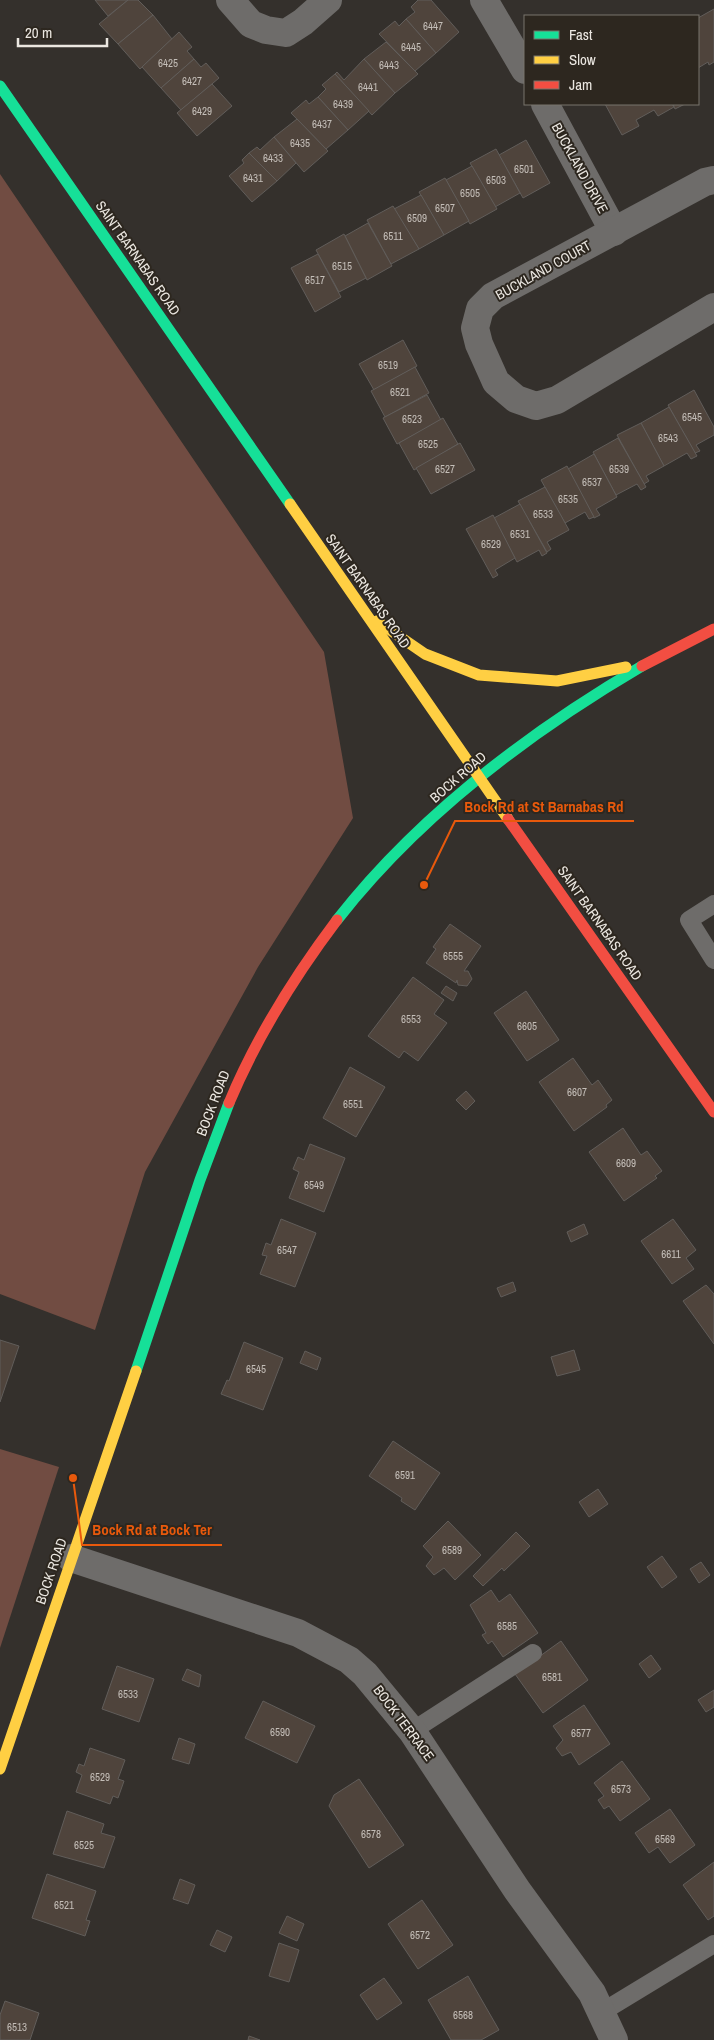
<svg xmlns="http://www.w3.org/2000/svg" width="714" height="2040" font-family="'Archivo Narrow',sans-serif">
	<rect width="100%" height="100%" fill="#34302c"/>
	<!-- green -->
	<g fill="#714c42">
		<polygon points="0,174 324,652 353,818 258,967 145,1172 95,1330 0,1294"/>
		<polygon points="0,1449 59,1467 0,1648"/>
	</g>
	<!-- building -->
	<g fill="#4f443c" stroke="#615d5a">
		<polygon points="95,0 128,0 108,16"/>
		<polygon points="128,0 138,0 153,15 118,44 99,24"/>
		<polygon points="418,0 431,0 459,32 436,53 406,19 415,12 411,7"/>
		<polygon points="714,9 714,62 709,65 708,62 698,68 698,18"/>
		<polygon points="153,15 172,39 140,69 118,44"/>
		<polygon points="406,19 436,53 415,71 379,34 395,21 399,26"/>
		<polygon points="179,32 192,47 187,51 194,59 161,88 142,67"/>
		<polygon points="386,42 418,74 395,93 364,59"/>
		<polygon points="194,59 201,67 206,63 219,78 181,110 161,88"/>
		<polygon points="364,59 395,93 372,115 335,74 337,72 344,80"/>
		<polygon points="335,74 369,111 348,130 318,97 326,89 322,85"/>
		<polygon points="212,84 232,106 197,136 177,113"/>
		<polygon points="318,97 348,130 326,149 291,113 306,100 309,104"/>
		<polygon points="605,104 672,104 674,107 658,116 654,110 636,120 639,126 622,135"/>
		<polygon points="673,104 685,104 675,109"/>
		<polygon points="297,119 328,151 304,172 274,137"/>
		<polygon points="274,137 296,163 277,181 249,153 257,147 260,150"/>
		<polygon points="526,140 550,183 523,198 499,155"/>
		<polygon points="496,149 520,193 495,207 470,163"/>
		<polygon points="249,153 277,181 252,202 229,176 244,163 242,160"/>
		<polygon points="472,166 497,209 470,224 446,180"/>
		<polygon points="445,178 469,221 444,235 419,192"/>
		<polygon points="421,195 444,235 419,249 394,209"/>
		<polygon points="393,206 419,249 391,264 367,220"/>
		<polygon points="368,223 392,266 367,280 345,236"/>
		<polygon points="344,234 366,278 339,292 316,250"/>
		<polygon points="318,254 341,297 315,312 291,268"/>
		<polygon points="403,340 417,366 374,390 359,364"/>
		<polygon points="415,367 429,393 385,417 371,391"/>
		<polygon points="694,390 714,427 714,435 696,445 700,451 695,453 668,405"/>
		<polygon points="427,395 441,420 397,444 383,418"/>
		<polygon points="669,407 697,456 691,459 687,453 664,466 641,423"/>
		<polygon points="443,418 458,444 414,470 399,443"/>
		<polygon points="641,423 664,466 646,476 649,481 644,484 617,435"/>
		<polygon points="618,438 646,487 641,490 637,484 616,495 593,452"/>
		<polygon points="460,443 475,470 431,494 416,468"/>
		<polygon points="594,454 617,497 596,509 600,515 594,518 568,469"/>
		<polygon points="567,466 594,517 589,519 585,512 565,523 541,480"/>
		<polygon points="545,487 569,530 547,542 551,549 547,552 518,501"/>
		<polygon points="520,504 547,553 542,556 539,550 517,562 494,518"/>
		<polygon points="493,515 515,558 495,570 498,575 493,578 466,529"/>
		<polygon points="450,924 481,946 464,971 468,971 472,979 467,986 458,985 457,980 456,983 426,963 436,949 433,947"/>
		<polygon points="413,977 444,1000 434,1014 447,1023 418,1061 404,1051 399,1058 368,1036"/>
		<polygon points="446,986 457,993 453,1001 441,993"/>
		<polygon points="526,991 559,1040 527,1061 494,1013"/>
		<polygon points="573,1058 592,1085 598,1080 612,1100 606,1105 607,1107 574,1131 539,1082"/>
		<polygon points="350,1067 385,1087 356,1137 323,1118"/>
		<polygon points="466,1091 475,1101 466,1110 456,1100"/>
		<polygon points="623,1128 641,1155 647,1151 662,1171 655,1176 657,1178 624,1201 589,1152"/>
		<polygon points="310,1144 345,1158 324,1212 289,1198 299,1172 293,1169 298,1157 304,1160"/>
		<polygon points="281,1219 316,1233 295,1287 260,1274 267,1256 262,1255 266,1243 271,1245"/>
		<polygon points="673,1219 696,1250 686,1258 694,1269 672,1284 641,1241"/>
		<polygon points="584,1224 588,1234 571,1242 567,1232"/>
		<polygon points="513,1282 516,1291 501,1297 497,1288"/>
		<polygon points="706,1285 714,1294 714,1344 683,1301"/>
		<polygon points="0,1340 19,1346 0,1402"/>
		<polygon points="244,1342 283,1358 263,1410 221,1394 227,1380 229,1381"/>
		<polygon points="574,1350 580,1370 557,1376 551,1357"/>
		<polygon points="305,1351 321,1358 317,1370 300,1363"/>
		<polygon points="393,1441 440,1473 415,1510 401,1501 402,1498 369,1476"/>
		<polygon points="598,1489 608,1504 589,1517 579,1502"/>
		<polygon points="448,1521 481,1555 455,1580 444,1568 434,1575 426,1566 433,1557 423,1546"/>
		<polygon points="516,1532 530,1546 504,1571 502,1568 483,1586 473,1576"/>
		<polygon points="662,1556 677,1577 662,1588 647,1567"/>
		<polygon points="701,1562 710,1575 699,1583 690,1569"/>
		<polygon points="491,1590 499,1602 510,1594 538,1633 503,1657 492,1641 488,1644 482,1635 486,1633 470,1605"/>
		<polygon points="561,1641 588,1680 543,1713 515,1674"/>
		<polygon points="651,1655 661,1669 649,1678 639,1664"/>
		<polygon points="117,1666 154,1679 139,1722 102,1709"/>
		<polygon points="187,1669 201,1675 199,1687 182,1680"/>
		<polygon points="714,1690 714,1707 706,1712 698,1700"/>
		<polygon points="263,1701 315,1726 297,1763 245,1738"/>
		<polygon points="584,1705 610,1744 579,1765 571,1752 562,1756 556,1748 563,1740 553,1726"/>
		<polygon points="179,1738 195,1744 189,1764 172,1759"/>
		<polygon points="90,1748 125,1760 118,1779 124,1781 118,1798 113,1796 110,1804 76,1792 82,1775 76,1772 79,1764 84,1766"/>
		<polygon points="622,1761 650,1799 620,1821 609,1806 604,1809 598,1800 604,1796 594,1783"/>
		<polygon points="359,1779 404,1845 369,1868 329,1806 334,1795"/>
		<polygon points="670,1809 695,1845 670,1863 658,1847 649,1853 635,1833"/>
		<polygon points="67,1811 104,1824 101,1833 115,1837 104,1868 53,1854"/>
		<polygon points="714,1862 714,1916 708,1920 683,1885"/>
		<polygon points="47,1874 96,1891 86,1920 90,1921 85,1936 32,1918"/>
		<polygon points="180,1879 195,1885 188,1904 173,1899"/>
		<polygon points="422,1900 453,1945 418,1969 388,1924"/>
		<polygon points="287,1916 304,1924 297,1941 279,1933"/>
		<polygon points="217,1930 232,1937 225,1952 210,1945"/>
		<polygon points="279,1943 299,1950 289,1982 269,1976"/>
		<polygon points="468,1976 499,2030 481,2040 451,2040 428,2000"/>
		<polygon points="384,1978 402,2003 377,2020 360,1995"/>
		<polygon points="5,2001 39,2013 30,2040 0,2040 0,2015"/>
		<polygon points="249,2036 260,2040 248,2040"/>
	</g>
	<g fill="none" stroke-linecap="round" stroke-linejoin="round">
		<!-- lane -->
		<g stroke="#6e6c6a" stroke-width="18">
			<polyline points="714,904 689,920 714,960"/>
			<polyline points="412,1731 533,1653"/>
			<polyline points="602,2012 714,1944"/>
		</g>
		<!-- street -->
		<g stroke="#6e6c6a" stroke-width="28">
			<polyline points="230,0 251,24 266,30 286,33 303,22 328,0"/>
			<polyline points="484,0 525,70"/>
			<polyline points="545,104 614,232"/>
			<polyline points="714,180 705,182 493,296 480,309 475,328 479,344 496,382 516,399 536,406 557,400 714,307"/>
			<polyline points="71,1558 298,1633 349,1660 365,1674 412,1731 517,1890 592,1993 614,2040"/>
		</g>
		<!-- fast -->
		<g stroke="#16e098" stroke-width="11">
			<polyline points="0,86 290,504"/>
			<path d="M337,920c82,-105 191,-187 305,-254"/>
			<polyline points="136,1371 200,1180 229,1103"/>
		</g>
		<!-- slow -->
		<g stroke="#ffcf43" stroke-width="11">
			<polyline points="290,504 508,819"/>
			<polyline points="377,621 425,654 479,675 557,681 626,667"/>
			<polyline points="0,1769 136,1371"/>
		</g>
		<!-- jam -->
		<g stroke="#f24e42" stroke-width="11">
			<polyline points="642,666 714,629"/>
			<polyline points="508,819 714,1112"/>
			<path d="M229,1103c28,-67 65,-126 108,-183"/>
		</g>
	</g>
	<g text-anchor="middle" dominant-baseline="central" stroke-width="4" stroke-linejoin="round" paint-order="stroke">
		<!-- number labels -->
		<g font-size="11" fill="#c4beb8">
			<text x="433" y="26">6447</text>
			<text x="411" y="47">6445</text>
			<text x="168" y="63">6425</text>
			<text x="389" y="65">6443</text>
			<text x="192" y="81">6427</text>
			<text x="368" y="87">6441</text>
			<text x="343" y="104">6439</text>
			<text x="202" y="111">6429</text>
			<text x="322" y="124">6437</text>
			<text x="300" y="143">6435</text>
			<text x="273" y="158">6433</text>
			<text x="524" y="169">6501</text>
			<text x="253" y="178">6431</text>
			<text x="496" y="180">6503</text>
			<text x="470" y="193">6505</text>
			<text x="445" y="208">6507</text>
			<text x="417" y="218">6509</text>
			<text x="393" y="236">6511</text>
			<text x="342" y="266">6515</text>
			<text x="315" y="280">6517</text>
			<text x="388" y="365">6519</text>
			<text x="400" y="392">6521</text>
			<text x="692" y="417">6545</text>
			<text x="412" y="419">6523</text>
			<text x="668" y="438">6543</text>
			<text x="428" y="444">6525</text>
			<text x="445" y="469">6527</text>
			<text x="619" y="469">6539</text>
			<text x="592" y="482">6537</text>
			<text x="568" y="499">6535</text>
			<text x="543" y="514">6533</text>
			<text x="520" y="534">6531</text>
			<text x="491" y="544">6529</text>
			<text x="453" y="956">6555</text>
			<text x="411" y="1019">6553</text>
			<text x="527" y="1026">6605</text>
			<text x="577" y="1092">6607</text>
			<text x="353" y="1104">6551</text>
			<text x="626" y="1163">6609</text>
			<text x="314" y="1185">6549</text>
			<text x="287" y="1250">6547</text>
			<text x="671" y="1254">6611</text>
			<text x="256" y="1369">6545</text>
			<text x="405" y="1475">6591</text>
			<text x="452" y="1550">6589</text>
			<text x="507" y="1626">6585</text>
			<text x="552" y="1677">6581</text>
			<text x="128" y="1694">6533</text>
			<text x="280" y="1732">6590</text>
			<text x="581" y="1733">6577</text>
			<text x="100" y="1777">6529</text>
			<text x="621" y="1789">6573</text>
			<text x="371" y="1834">6578</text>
			<text x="665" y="1839">6569</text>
			<text x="84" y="1845">6525</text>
			<text x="64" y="1905">6521</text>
			<text x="420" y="1935">6572</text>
			<text x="463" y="2015">6568</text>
			<text x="17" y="2027">6513</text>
		</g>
		<!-- street labels -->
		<g font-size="14" fill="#ebe7e1" stroke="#2d271f">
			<text transform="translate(580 168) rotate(61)">BUCKLAND DRIVE</text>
			<text transform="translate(138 258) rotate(55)">SAINT BARNABAS ROAD</text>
			<text transform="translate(543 270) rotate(-29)">BUCKLAND COURT</text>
			<text transform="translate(368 591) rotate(55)">SAINT BARNABAS ROAD</text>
			<text transform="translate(458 777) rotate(-41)">BOCK ROAD</text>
			<text transform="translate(600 923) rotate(55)">SAINT BARNABAS ROAD</text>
			<text transform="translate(213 1103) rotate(-69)">BOCK ROAD</text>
			<text transform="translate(51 1571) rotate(-71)">BOCK ROAD</text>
			<text transform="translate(404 1723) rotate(53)">BOCK TERRACE</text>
		</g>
	</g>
	<!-- callouts -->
	<path fill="none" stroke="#e8590c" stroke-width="2" d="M424 885L455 821H634M73 1478L82 1545H222"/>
	<g fill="#e8590c" stroke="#2d271f" stroke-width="2">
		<circle cx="424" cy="885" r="5"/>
		<circle cx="73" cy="1478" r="5"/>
	</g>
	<g font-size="15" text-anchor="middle" font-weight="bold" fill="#e8590c" stroke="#2d271f" stroke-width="4" stroke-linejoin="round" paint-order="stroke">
		<text x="544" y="812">Bock Rd at St Barnabas Rd</text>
		<text x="152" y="1535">Bock Rd at Bock Ter</text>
	</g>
	<!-- legend -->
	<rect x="524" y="15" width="175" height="90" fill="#2d271f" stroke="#79746d"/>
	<rect x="534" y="31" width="25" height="8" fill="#16e098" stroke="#79746d"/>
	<text x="569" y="40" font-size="15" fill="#ebe7e1">Fast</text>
	<rect x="534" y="56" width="25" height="8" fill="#ffcf43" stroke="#79746d"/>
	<text x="569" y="65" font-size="15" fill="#ebe7e1">Slow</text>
	<rect x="534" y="81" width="25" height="8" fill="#f24e42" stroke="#79746d"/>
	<text x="569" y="90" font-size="15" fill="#ebe7e1">Jam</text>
	<!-- scale -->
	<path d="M18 38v8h89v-8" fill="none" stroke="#ebe7e1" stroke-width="2.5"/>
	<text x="25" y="38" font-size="15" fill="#ebe7e1" stroke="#2d271f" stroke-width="4" paint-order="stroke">20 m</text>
</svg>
